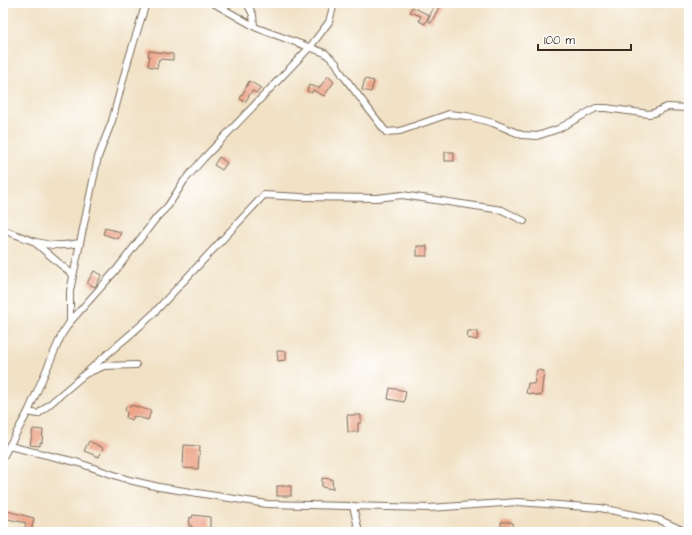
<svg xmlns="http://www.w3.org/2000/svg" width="692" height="535" font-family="'Architects Daughter',sans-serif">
	<rect width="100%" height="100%" fill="#fff"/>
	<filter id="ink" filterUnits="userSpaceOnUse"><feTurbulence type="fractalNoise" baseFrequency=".025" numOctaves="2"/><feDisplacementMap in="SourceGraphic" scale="8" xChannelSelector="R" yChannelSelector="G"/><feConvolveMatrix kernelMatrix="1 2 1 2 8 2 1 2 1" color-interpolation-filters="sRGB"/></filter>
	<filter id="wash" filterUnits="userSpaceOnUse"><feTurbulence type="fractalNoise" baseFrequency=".012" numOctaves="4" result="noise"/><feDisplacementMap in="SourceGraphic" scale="16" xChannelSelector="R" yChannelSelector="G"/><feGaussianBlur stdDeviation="0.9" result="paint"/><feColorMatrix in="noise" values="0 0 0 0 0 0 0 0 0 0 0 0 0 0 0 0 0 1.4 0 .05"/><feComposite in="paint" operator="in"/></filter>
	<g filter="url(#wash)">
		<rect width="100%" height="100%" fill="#f1e2c6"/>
		<g id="blocks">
			<!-- building -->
			<g fill="#eca386">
				<polygon points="435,3 440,5 431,23 428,21"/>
				<polygon points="412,7 429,15 425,24 419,21 421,16 410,12"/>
				<polygon points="149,51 173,54 173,60 159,59 157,68 148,66 150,56 148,56"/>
				<polygon points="328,76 334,82 324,96 313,90 312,93 307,91 309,85 319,88"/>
				<polygon points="365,79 374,81 371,92 362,90"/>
				<polygon points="249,81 261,88 257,93 252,91 245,102 240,99"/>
				<rect x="445" y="152" width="9" height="9"/>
				<polygon points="219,157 227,163 222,170 214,165"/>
				<polygon points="105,228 121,232 118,239 103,234"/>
				<rect x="417" y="246" width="10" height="10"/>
				<polygon points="94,271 102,275 95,287 87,283"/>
				<polygon points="468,331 478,331 477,340 467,338"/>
				<polygon points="277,351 286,351 286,360 278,361"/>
				<polygon points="537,370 544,371 541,396 526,393 528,383 534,384"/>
				<polygon points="390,388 406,391 404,402 388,399"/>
				<polygon points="131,405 151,411 148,420 134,416 132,420 126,418 127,412 125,411 126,406 130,407"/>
				<polygon points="347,415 361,415 361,423 358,423 358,432 348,432"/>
				<polygon points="33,429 43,430 42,443 40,442 40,446 30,445"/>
				<polygon points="89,441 103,448 99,457 84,451"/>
				<polygon points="184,445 200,446 198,469 183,468"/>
				<polygon points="322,478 332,479 333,489 322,487"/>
				<rect x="277" y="486" width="14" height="10"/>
				<polygon points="3,510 34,518 31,532 24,532 26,523 3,518"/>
				<polygon points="193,515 210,517 210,527 205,530 192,528 192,526 189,526 190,517 192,518"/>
				<polygon points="501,522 512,522 513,532 501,532"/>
			</g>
		</g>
	</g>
	<g filter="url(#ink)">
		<use href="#blocks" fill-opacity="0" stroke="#7b6a59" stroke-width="1"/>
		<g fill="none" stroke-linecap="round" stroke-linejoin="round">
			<defs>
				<g id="minor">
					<polyline points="213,3 257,28 325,53 336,63 342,74 386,132 400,131 449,114 467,116 493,123 522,135 537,136 558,129 596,108 606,108 649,114 654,113 667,107 689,108"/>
					<polyline points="247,3 253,15 254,26"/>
					<polyline points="3,230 33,241 73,275"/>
					<path d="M36,242c14,4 29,4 44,1"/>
					<polyline points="70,322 117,269 157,217 168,206 184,181 203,159 310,47 329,22 334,3"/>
					<path d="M85,374c22,-21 45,-38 67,-59l112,-120 37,2 76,1 25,-3 100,15 22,11"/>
					<polyline points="28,412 38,414 85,374 104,366 136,365"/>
					<polyline points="9,446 76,462 129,480 159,487 267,504 429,508 518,502 600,508 660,520 686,532"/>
					<polyline points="3,457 28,412 62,334 70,322 70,291 98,157 112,121 128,61 146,3"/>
					<polyline points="353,506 359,532"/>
				</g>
			</defs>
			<!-- minor casing -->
			<use href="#minor" stroke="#7b6a59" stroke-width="8"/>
			<!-- minor -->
			<use href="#minor" stroke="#fff" stroke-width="6"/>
		</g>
	</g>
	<!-- margin -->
	<rect width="692" height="535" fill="none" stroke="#fff" stroke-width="16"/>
	<!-- scale -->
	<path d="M538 44v6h93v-6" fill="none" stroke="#3b2a1e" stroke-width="2"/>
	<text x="544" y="44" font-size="12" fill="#3b2a1e" stroke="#ffffff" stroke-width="3" paint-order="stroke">100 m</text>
</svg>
